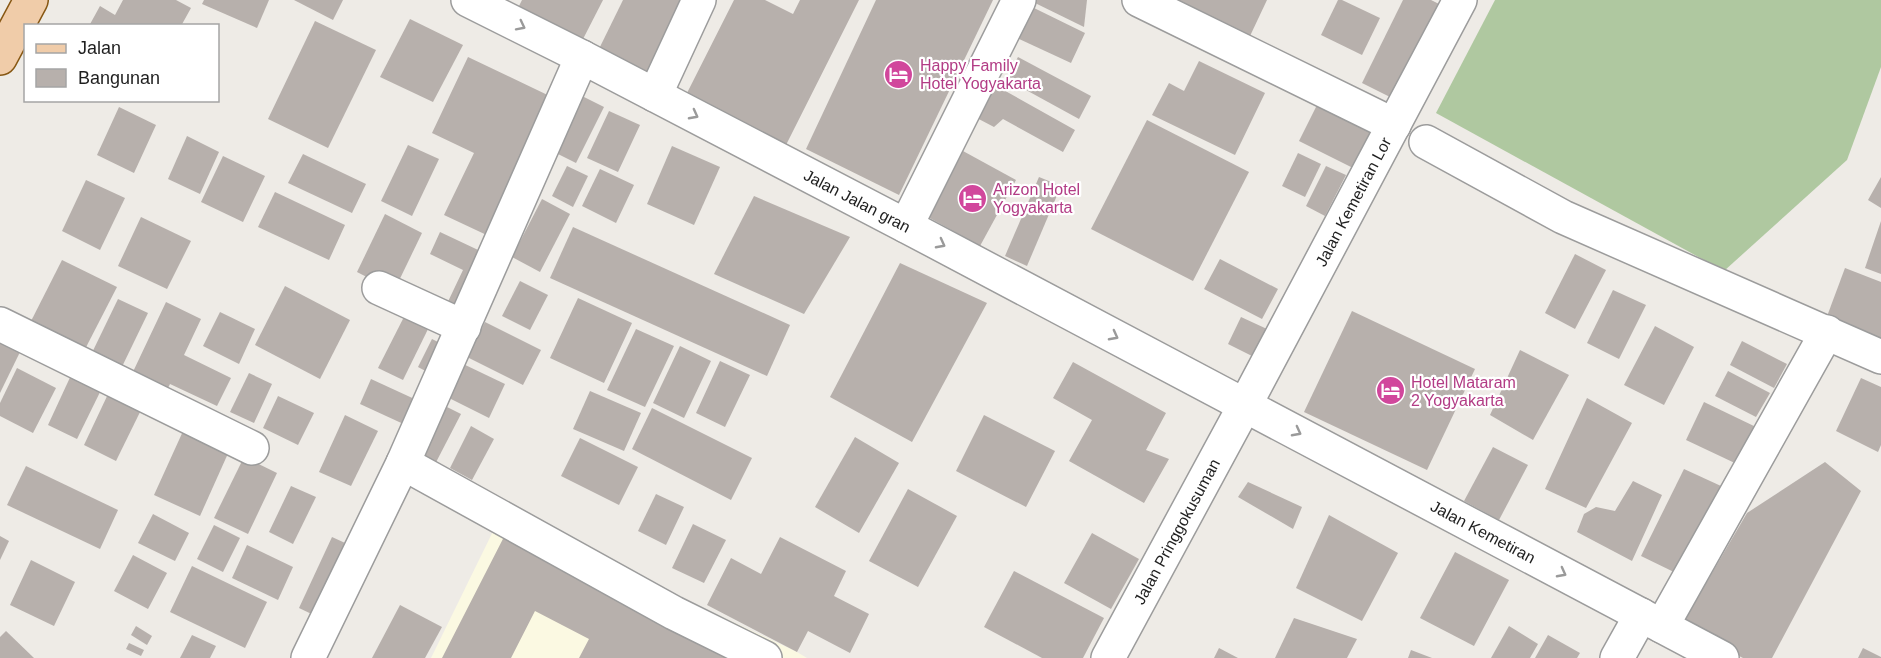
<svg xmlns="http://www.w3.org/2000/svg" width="1881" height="658" font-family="Arial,sans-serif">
	<rect width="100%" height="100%" fill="#eeebe6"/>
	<!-- education -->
	<polygon fill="#fbf9e2" points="502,513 797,652 807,658 431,658"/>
	<!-- forest -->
	<polygon fill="#afc8a0" points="1495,0 1881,0 1881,67 1847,160 1724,271 1436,113"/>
	<!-- building -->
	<g fill="#b7b0ac">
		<polygon points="123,0 176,0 191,8 181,26 89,26 100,6 115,15"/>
		<polygon points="204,0 269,0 257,28 202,4"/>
		<polygon points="294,0 343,0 333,20"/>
		<polygon points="522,0 603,0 581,43 517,10"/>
		<polygon points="623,0 689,0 649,81 596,55"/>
		<polygon points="734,0 765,0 793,14 800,0 859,0 786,145 686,95"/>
		<polygon points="876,0 993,0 899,195 806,149"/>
		<polygon points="1034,0 1087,0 1084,27 1033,2"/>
		<polygon points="1173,0 1267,0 1250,36"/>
		<polygon points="1338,0 1342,0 1380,18 1362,55 1321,35"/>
		<polygon points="1403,0 1431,0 1445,7 1398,101 1362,83"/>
		<polygon points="1032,7 1085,33 1071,63 1017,38"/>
		<polygon points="410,19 463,45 433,102 380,77"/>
		<polygon points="315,21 376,50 328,148 268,119"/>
		<polygon points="468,57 558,100 493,238 444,215 474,153 432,133"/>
		<polygon points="1018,57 1091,96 1079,119 1006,79"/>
		<polygon points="1199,61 1265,93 1235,155 1152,115 1169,83 1184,91"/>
		<polygon points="991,83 1075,130 1063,152 1003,119 994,127 973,116"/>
		<polygon points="578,94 604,107 576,163 550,150"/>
		<polygon points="1320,99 1381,128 1359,171 1299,141"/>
		<polygon points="119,107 156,125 134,173 97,155"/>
		<polygon points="609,111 640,125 618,172 587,158"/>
		<polygon points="1147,120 1249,172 1193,281 1091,229"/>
		<polygon points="187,136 219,152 200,194 168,179"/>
		<polygon points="408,145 439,159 412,216 381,201"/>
		<polygon points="672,146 720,167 694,225 647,204"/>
		<polygon points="963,151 1016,180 980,246 928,217"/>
		<polygon points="1298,153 1321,164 1305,197 1282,186"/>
		<polygon points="303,154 366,184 352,213 288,183"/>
		<polygon points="223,156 265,176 243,222 201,202"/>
		<polygon points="567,166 588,176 573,207 552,196"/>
		<polygon points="1326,166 1346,175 1325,216 1306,206"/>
		<polygon points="600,169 634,185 616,223 582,206"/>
		<polygon points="1039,177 1061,186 1027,266 1005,256"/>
		<polygon points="1881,177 1881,208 1868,200"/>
		<polygon points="86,180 125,198 100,250 62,231"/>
		<polygon points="275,192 345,225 329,260 258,227"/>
		<polygon points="754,196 850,237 804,314 714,274"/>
		<polygon points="542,199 570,214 540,272 512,257"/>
		<polygon points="385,214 422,233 394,291 357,272"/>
		<polygon points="141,217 191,241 167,289 118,266"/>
		<polygon points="1881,221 1881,274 1865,268"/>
		<polygon points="573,227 790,325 767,376 550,278"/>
		<polygon points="440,232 493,257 464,320 444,310 463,270 430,254"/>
		<polygon points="1575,254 1606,270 1575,329 1545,313"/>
		<polygon points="1220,259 1278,289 1262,319 1204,289"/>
		<polygon points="62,260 117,287 81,357 26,331"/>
		<polygon points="900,263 987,303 912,442 830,397"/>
		<polygon points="1845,268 1881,282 1881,342 1826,319"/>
		<polygon points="520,281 548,295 530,330 502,316"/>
		<polygon points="285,286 350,320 320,379 255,345"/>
		<polygon points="1613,290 1646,305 1619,359 1587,343"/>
		<polygon points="578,298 632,323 604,383 550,358"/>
		<polygon points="118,299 148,313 118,375 88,361"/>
		<polygon points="166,302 201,319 184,355 231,378 217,406 170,384 166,392 131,376"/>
		<polygon points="407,311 431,323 403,380 378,368"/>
		<polygon points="1352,311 1475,369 1427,470 1304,412"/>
		<polygon points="220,312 255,329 239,364 203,346"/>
		<polygon points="1241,317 1267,329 1254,357 1228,344"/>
		<polygon points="485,322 541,350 523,385 467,357"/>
		<polygon points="1655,326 1694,347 1664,405 1624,385"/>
		<polygon points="636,329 674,346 645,407 607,390"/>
		<polygon points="432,339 448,347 433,375 418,367"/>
		<polygon points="1742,341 1787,364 1774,388 1730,365"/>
		<polygon points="0,342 20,352 0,393"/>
		<polygon points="680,346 711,361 684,418 653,403"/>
		<polygon points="1520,350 1569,375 1533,440 1490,415"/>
		<polygon points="720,361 750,375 725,427 696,413"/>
		<polygon points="459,362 505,384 489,418 443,395"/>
		<polygon points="1073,362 1166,413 1146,450 1169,459 1144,503 1069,461 1092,420 1053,398"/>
		<polygon points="17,368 56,388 33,433 0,416 0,403"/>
		<polygon points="73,371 103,386 77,439 48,425"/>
		<polygon points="1728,371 1770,393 1756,417 1715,396"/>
		<polygon points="249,373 272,384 254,423 230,412"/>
		<polygon points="1861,378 1881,387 1881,445 1878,452 1836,431"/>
		<polygon points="371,379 421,402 410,427 360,404"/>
		<polygon points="590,391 641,413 624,451 573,429"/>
		<polygon points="109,392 142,408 116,461 84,445"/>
		<polygon points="278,396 314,413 298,445 263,428"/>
		<polygon points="1587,398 1632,423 1586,508 1545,489"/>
		<polygon points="1704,402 1756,427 1739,465 1686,440"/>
		<polygon points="441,404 461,414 432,470 412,459"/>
		<polygon points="652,408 752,458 731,500 632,449"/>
		<polygon points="345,415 378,431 351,486 319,472"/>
		<polygon points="984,415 1055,451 1026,507 956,471"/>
		<polygon points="471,426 494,439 472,480 450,468"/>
		<polygon points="184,429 230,449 200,516 154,495"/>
		<polygon points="855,437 899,463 859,533 815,507"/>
		<polygon points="580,438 638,467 619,505 561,476"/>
		<polygon points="1493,447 1528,465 1499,520 1464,501"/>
		<polygon points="244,457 277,473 248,534 214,518"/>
		<polygon points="1825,462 1861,491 1772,658 1743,658 1681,626 1747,513"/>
		<polygon points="26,466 118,510 100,549 7,505"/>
		<polygon points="1684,469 1721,486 1678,574 1641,556"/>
		<polygon points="1633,481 1662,495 1632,561 1577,532 1584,514 1596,507 1615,511"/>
		<polygon points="1248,482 1302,507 1293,529 1238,497"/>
		<polygon points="291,486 316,497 293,544 269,532"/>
		<polygon points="908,489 957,516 918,587 869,561"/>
		<polygon points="656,494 684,507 666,545 638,531"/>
		<polygon points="153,514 189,533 175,561 138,543"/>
		<polygon points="1329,515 1398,553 1362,621 1296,588"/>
		<polygon points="693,524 726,540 704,583 672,568"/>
		<polygon points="214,525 240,538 223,572 197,559"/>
		<polygon points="507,531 755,658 579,658 589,639 535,611 511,658 442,658"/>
		<polygon points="1092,533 1139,559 1111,609 1064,583"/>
		<polygon points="0,536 9,541 0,560"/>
		<polygon points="332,537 356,548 322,619 299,608"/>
		<polygon points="780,537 846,571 834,596 869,614 850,653 808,631 797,652 707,605 731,558 761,574"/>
		<polygon points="247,545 293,567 278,600 232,578"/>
		<polygon points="1455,552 1509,580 1474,646 1420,618"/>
		<polygon points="133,555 167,573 148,609 114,591"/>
		<polygon points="31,560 75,582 54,626 10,605"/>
		<polygon points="192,566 267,602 245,648 170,612"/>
		<polygon points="1014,571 1104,618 1083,658 1042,658 984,627"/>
		<polygon points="400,605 442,627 425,658 372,658"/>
		<polygon points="1294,618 1357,639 1347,658 1275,658"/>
		<polygon points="136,626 152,636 147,645 131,635"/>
		<polygon points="1509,626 1538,644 1530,658 1491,658"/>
		<polygon points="6,631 34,658 0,658 0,637"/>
		<polygon points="192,635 216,646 210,658 180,658"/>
		<polygon points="1548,635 1580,653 1577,658 1535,658"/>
		<polygon points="129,643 144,650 141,656 126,649"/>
		<polygon points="1219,648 1238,658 1214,658"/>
		<polygon points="1863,648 1881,657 1881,658 1858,658"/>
		<polygon points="1411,650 1432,658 1408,658"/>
	</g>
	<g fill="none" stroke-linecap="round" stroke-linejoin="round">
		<defs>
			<g id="minor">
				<path id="s1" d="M468,0l114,57 324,169 816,432"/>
				<polyline points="1139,0 1394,125"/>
				<polyline points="655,95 699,0"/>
				<polyline points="1426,142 1563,217 1881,357"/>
				<polyline points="906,226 1019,0"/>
				<polyline points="379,288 464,327"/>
				<polyline points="0,324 252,448"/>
				<polyline points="403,463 674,613 765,658"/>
				<polyline points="1662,626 1827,332"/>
				<polyline points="308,658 403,463 582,57"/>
				<path id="s2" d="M1108,658l137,-253 215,-405"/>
				<polyline points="1617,658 1641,615"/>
			</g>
			<polyline id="major" points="0,58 31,0"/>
		</defs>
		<!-- minor casing -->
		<use href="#minor" stroke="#9c9c9c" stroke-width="36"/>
		<!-- major casing -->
		<use href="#major" stroke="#875713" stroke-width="36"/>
		<!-- minor -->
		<use href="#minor" stroke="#fff" stroke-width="33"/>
		<!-- major -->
		<use href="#major" stroke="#f0cca9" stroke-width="33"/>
	</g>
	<!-- one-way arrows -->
	<defs><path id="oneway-chevron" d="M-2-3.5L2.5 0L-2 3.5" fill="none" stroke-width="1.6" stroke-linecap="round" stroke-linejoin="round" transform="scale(1.5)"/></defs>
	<g stroke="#9a9a9a">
		<use href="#oneway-chevron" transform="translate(521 26) rotate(27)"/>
		<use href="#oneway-chevron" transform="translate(694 115) rotate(28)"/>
		<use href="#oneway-chevron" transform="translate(941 244) rotate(28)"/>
		<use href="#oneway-chevron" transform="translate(1114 336) rotate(28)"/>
		<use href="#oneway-chevron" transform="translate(1297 432) rotate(28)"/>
		<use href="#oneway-chevron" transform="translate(1562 573) rotate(28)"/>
	</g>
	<!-- icons -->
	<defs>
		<symbol id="hotel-disc" viewBox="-11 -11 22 22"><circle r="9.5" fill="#d1479c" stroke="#fff"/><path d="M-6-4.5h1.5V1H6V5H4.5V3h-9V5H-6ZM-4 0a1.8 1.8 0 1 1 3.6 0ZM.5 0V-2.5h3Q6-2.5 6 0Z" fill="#fff"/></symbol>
	</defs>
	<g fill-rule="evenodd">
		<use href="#hotel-disc" x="882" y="58" width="33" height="33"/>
		<use href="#hotel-disc" x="956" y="182" width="33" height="33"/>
		<use href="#hotel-disc" x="1374" y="374" width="33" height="33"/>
	</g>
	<g text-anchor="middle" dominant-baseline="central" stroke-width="4.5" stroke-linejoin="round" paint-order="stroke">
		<!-- hotel labels -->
		<g font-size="16" fill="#b23c85" stroke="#fff" text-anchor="start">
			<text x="920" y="65">Happy Family<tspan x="920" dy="18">Hotel Yogyakarta</tspan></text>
			<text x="993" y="189">Arizon Hotel<tspan x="993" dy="18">Yogyakarta</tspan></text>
			<text x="1411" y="382">Hotel Mataram<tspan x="1411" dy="18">2 Yogyakarta</tspan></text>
		</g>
		<!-- street labels -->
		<g font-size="16" fill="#1f1f1f" stroke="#fff">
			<text stroke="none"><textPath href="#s1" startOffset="438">Jalan Jalan gran</textPath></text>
			<text stroke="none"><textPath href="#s2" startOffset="518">Jalan Kemetiran Lor</textPath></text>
			<text stroke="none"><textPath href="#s2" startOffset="144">Jalan Pringgokusuman</textPath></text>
			<text stroke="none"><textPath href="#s1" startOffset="1146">Jalan Kemetiran</textPath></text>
		</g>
	</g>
	<!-- legend -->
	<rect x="24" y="24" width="195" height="78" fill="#ffffff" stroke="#a5a5a5" stroke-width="1.5"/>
	<rect x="36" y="44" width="30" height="9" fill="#f0cca9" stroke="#a5a5a5" stroke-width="1.5"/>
	<text x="78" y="54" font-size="18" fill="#1f1f1f">Jalan</text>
	<rect x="36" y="69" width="30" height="18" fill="#b7b0ac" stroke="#a5a5a5" stroke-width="1.5"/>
	<text x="78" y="84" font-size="18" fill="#1f1f1f">Bangunan</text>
</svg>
